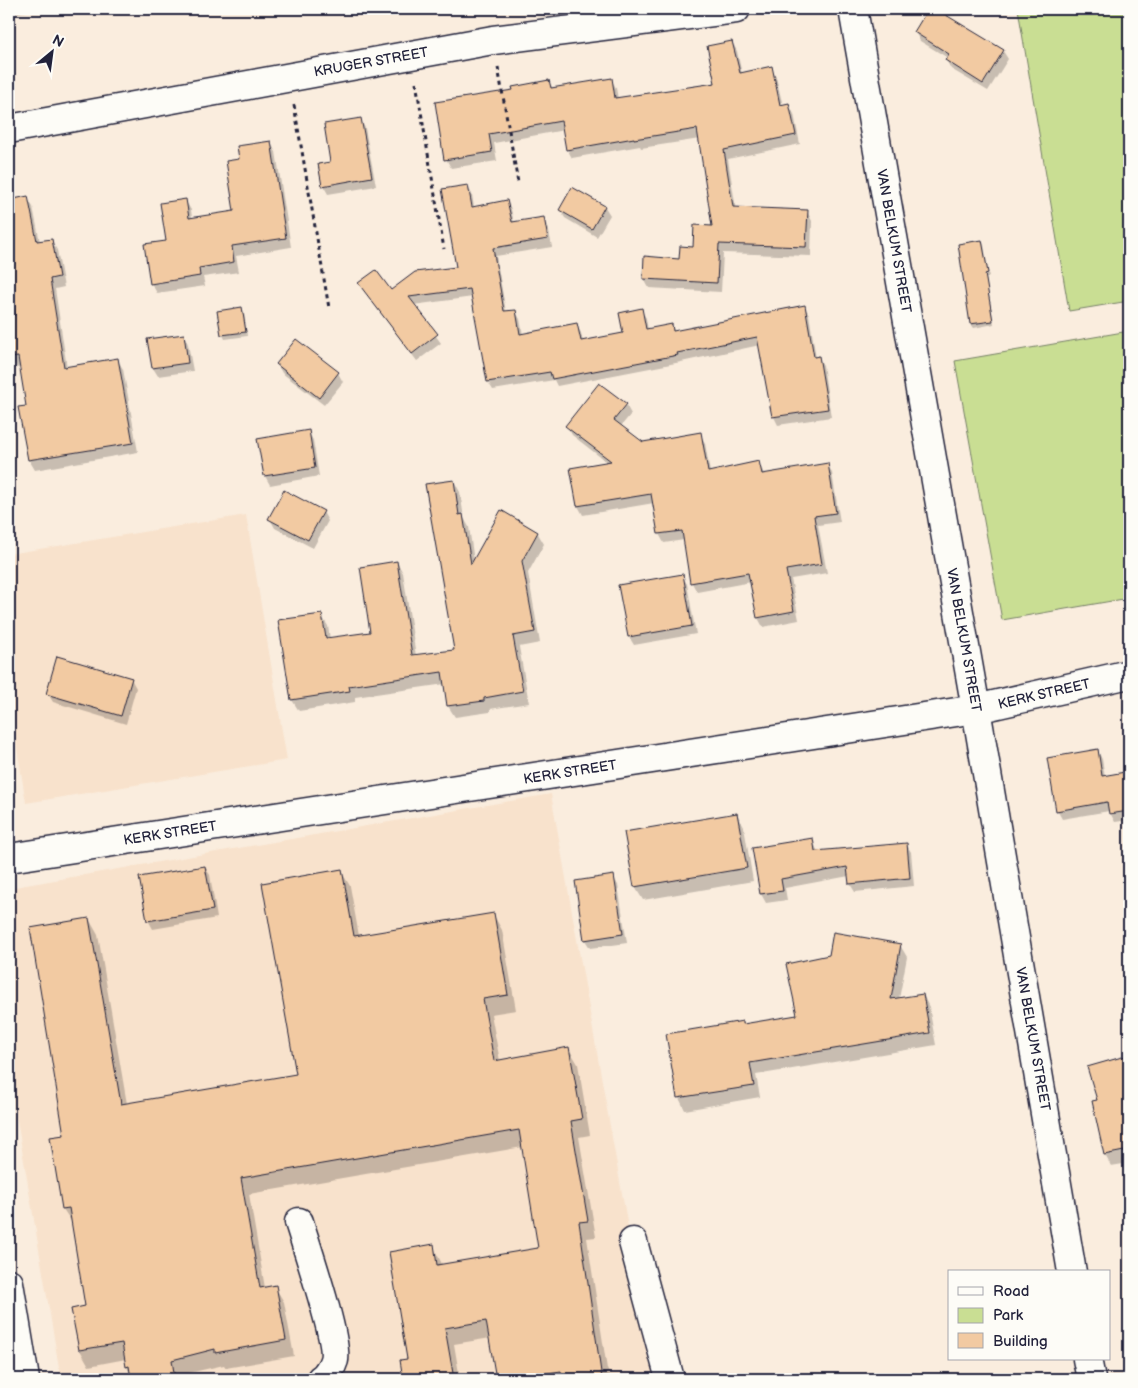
<svg xmlns="http://www.w3.org/2000/svg" width="1138" height="1388" font-family="'Balsamiq Sans',sans-serif">
	<rect width="100%" height="100%" fill="#faedde"/>
	<filter id="ink" filterUnits="userSpaceOnUse"><feTurbulence type="fractalNoise" baseFrequency=".02" numOctaves="2"/><feDisplacementMap in="SourceGraphic" scale="10" xChannelSelector="R" yChannelSelector="G"/><feConvolveMatrix kernelMatrix="1 2 1 2 8 2 1 2 1" color-interpolation-filters="sRGB"/></filter>
	<g filter="url(#ink)">
		<!-- built -->
		<g fill="#f8e2cc">
			<polygon points="246,515 287,760 26,803 9,698 9,554"/>
			<polygon points="551,794 655,1379 61,1379 9,1073 9,888"/>
		</g>
		<!-- green -->
		<g fill="#c9de93" stroke="#768067">
			<polygon points="1018,9 1129,9 1129,301 1069,311"/>
			<polygon points="1129,331 1129,598 1002,620 955,361"/>
		</g>
		<!-- shadow -->
		<g fill="#0003">
			<polygon points="9,9 27,9 28,11 9,14"/>
			<polygon points="929,9 934,9 1003,51 1008,59 988,91 951,69 946,60 948,58 920,41 915,32"/>
			<polygon points="732,42 737,51 742,74 771,68 776,77 783,106 789,105 794,114 800,144 728,159 736,209 807,211 812,221 811,256 723,253 721,292 649,288 644,279 680,260 694,249 714,228 700,139 641,148 640,146 572,158 567,149 564,130 494,143 497,161 451,168 446,159 514,91 549,82 553,89 611,79 616,88 618,99 717,84"/>
			<polygon points="360,119 365,128 376,186 328,194 323,185 332,163"/>
			<polygon points="270,142 276,152 291,247 236,256 239,272 203,277 205,286 157,293 151,283 185,200 191,210 192,218 235,212 241,160"/>
			<polygon points="467,186 472,194 474,207 507,201 511,209 514,223 544,218 548,226 552,247 496,256 506,312 515,311 520,319 523,335 576,325 581,333 583,342 625,334 641,310 646,318 648,330 671,325 675,332 804,306 809,314 816,358 818,357 823,365 831,417 778,425 774,417 760,345 681,362 557,386 554,380 493,390 488,382 473,297 413,305 441,343 417,361 359,284 391,292 458,268"/>
			<polygon points="27,198 33,207 40,242 51,240 57,250 64,287 55,289 67,368 117,359 123,369 138,452 35,470 29,460 20,408 27,407 21,367 17,368 11,358 9,345 9,318 17,316 9,269 9,201"/>
			<polygon points="605,207 610,215 597,237 565,218 560,210"/>
			<polygon points="982,241 984,245 989,277 986,278 994,324 974,328 971,324 959,245"/>
			<polygon points="242,308 244,312 247,336 225,339 223,335 219,312"/>
			<polygon points="184,335 188,344 193,371 158,376 153,368"/>
			<polygon points="277,364 338,373 343,382 324,405 282,373"/>
			<polygon points="626,405 631,414 621,426 643,444 700,434 705,443 710,472 759,463 764,474 827,464 832,473 840,522 818,525 827,573 791,579 799,620 763,627 758,618 751,582 697,592 692,583 684,540 664,543 659,534 654,503 583,515 578,506 608,463 572,435 567,426"/>
			<polygon points="308,432 313,440 319,476 270,485 265,476 259,440"/>
			<polygon points="454,481 460,492 464,518 469,527 474,561 537,532 544,544 528,573 540,643 519,647 529,703 490,709 490,712 455,717 448,706 445,684 355,697 355,702 299,711 292,700 321,615 328,626 330,639 372,633 397,562 403,573 416,656 456,651"/>
			<polygon points="323,512 328,521 313,548 275,528 270,519"/>
			<polygon points="682,576 687,584 696,634 634,645 629,637"/>
			<polygon points="131,679 136,688 126,724 53,702 48,694"/>
			<polygon points="1097,750 1102,759 1105,777 1124,774 1129,782 1129,820 1115,822 1109,811 1062,819 1057,810"/>
			<polygon points="737,814 744,827 753,881 643,900 635,887"/>
			<polygon points="812,839 818,852 906,844 911,852 914,886 855,892 850,884 849,876 785,888 787,900 766,903 761,894 754,849"/>
			<polygon points="205,867 210,875 217,918 153,929 148,920"/>
			<polygon points="341,871 350,886 359,936 493,914 502,930 516,1010 491,1014 500,1061 569,1049 578,1064 590,1135 579,1137 596,1237 587,1238 607,1369 612,1379 498,1379 491,1338 454,1344 460,1379 404,1379 401,1361 409,1360 433,1246 443,1266 540,1249 523,1147 249,1194 265,1288 275,1287 284,1302 294,1356 226,1368 224,1365 180,1375 181,1379 133,1379 127,1367 126,1359 89,1366 80,1350 73,1310 87,1307 73,1224 63,1209 65,1136 89,919 98,935 127,1104 297,1075"/>
			<polygon points="613,877 618,885 627,943 590,948 585,940 576,882"/>
			<polygon points="900,945 907,957 899,999 923,995 929,1007 936,1045 756,1075 760,1097 685,1110 679,1098 668,1035 799,1016"/>
			<polygon points="1129,1056 1129,1163 1111,1166 1105,1155 1094,1102 1098,1101 1088,1068"/>
		</g>
		<!-- building -->
		<g fill="#f2caa2" stroke="#22223b">
			<polygon points="928,9 936,9 1004,50 983,84 945,60 949,54 914,32"/>
			<polygon points="732,41 740,73 772,66 780,105 789,103 796,135 724,150 733,207 808,210 806,247 719,244 717,283 643,279 644,256 679,259 680,246 693,247 694,225 712,226 697,129 634,139 634,138 566,150 561,121 489,134 492,152 444,160 435,102 513,90 512,87 549,80 551,88 612,78 615,98 715,83 707,46"/>
			<polygon points="361,118 372,177 322,186 318,164 330,162 324,124"/>
			<polygon points="271,141 286,238 232,246 234,262 199,268 200,276 150,284 144,244 166,241 160,203 186,199 189,218 234,211 226,161 239,159 237,146"/>
			<polygon points="468,185 472,207 507,200 512,222 544,217 548,239 493,248 504,311 516,310 520,334 577,323 581,341 623,333 619,313 642,308 646,329 672,324 673,331 805,305 814,357 819,356 828,409 772,417 757,337 677,353 678,355 552,379 550,372 487,382 470,289 409,297 438,334 412,354 358,283 376,270 391,290 415,272 456,267 442,189"/>
			<polygon points="572,187 605,206 592,229 559,210"/>
			<polygon points="28,196 37,241 52,239 59,277 50,279 64,367 118,358 133,443 28,460 18,407 26,406 18,357 9,358 9,316 15,315 9,276 9,200"/>
			<polygon points="982,240 988,273 985,274 993,321 970,324 958,244"/>
			<polygon points="242,307 246,332 221,335 217,311"/>
			<polygon points="184,334 188,363 152,368 147,339"/>
			<polygon points="296,339 339,372 319,398 276,364"/>
			<polygon points="599,383 627,404 614,420 643,442 701,432 708,472 759,461 762,474 828,463 836,513 814,516 822,564 786,570 794,611 757,618 748,573 690,583 682,531 658,534 651,494 577,506 570,468 611,461 565,426"/>
			<polygon points="309,430 315,468 264,476 257,439"/>
			<polygon points="454,480 459,515 463,514 471,564 501,510 538,532 522,561 535,632 513,636 523,691 484,698 484,701 447,706 442,672 349,686 350,691 291,700 278,620 322,614 326,638 370,632 360,567 397,561 412,655 454,650 425,484"/>
			<polygon points="284,490 324,511 308,540 268,519"/>
			<polygon points="683,574 692,626 628,637 618,585"/>
			<polygon points="57,656 132,678 121,716 46,694"/>
			<polygon points="1098,749 1102,776 1125,772 1129,800 1129,811 1109,814 1107,802 1056,811 1047,758"/>
			<polygon points="737,813 747,868 634,887 624,832"/>
			<polygon points="813,838 815,851 907,843 910,878 849,884 847,867 781,879 783,891 760,894 752,848"/>
			<polygon points="205,866 213,910 147,921 139,877"/>
			<polygon points="342,869 354,936 494,913 508,995 483,999 494,1061 569,1047 582,1119 571,1121 588,1221 579,1222 602,1379 562,1379 561,1371 508,1379 496,1379 486,1321 445,1328 454,1379 403,1379 400,1360 407,1359 389,1252 434,1244 437,1265 538,1248 519,1130 241,1178 260,1288 276,1285 286,1340 215,1353 215,1349 172,1360 175,1379 131,1379 129,1366 126,1367 122,1343 79,1350 71,1309 85,1306 69,1208 62,1209 50,1137 64,1135 30,928 89,918 121,1104 296,1074 262,883"/>
			<polygon points="614,875 623,934 584,940 575,881"/>
			<polygon points="833,932 901,944 891,999 923,994 930,1033 750,1063 754,1086 677,1098 666,1034 743,1021 743,1024 797,1015 786,964 829,955"/>
			<polygon points="1129,1055 1129,1150 1104,1155 1092,1101 1097,1100 1087,1067"/>
		</g>
		<g fill="none" stroke-linecap="round" stroke-linejoin="round">
			<defs>
				<g id="minor">
					<polyline points="853,9 976,709 1072,1272"/>
					<polyline points="9,129 493,40 736,9"/>
					<polyline points="9,858 976,709 1129,674"/>
					<path d="M299,1222c7,23 40,121 35,138 -2,7 -8,16 -13,19"/>
					<polyline points="633,1242 670,1379"/>
					<polyline points="9,1283 25,1379"/>
					<polyline points="1087,1359 1091,1379"/>
				</g>
			</defs>
			<!-- minor casing -->
			<use href="#minor" stroke="#22223b" stroke-width="31"/>
			<!-- path -->
			<g stroke="#22223b" stroke-width="3" stroke-dasharray="4 4" stroke-linecap="butt">
				<polyline points="498,67 518,183"/>
				<polyline points="416,82 444,249"/>
				<polyline points="294,105 329,308"/>
			</g>
			<!-- minor -->
			<use href="#minor" stroke="#fdfcf7" stroke-width="28"/>
		</g>
	</g>
	<g text-anchor="middle" dominant-baseline="central" stroke-width="4" stroke-linejoin="round" paint-order="stroke">
		<!-- street labels -->
		<g font-size="14" fill="#22223b" stroke="#fdfcf7">
			<text transform="translate(371 62) rotate(-10)">KRUGER STREET</text>
			<text transform="translate(894 241) rotate(80)">VAN BELKUM STREET</text>
			<text transform="translate(964 640) rotate(80)">VAN BELKUM STREET</text>
			<text transform="translate(1044 694) rotate(-13)">KERK STREET</text>
			<text transform="translate(570 772) rotate(-9)">KERK STREET</text>
			<text transform="translate(170 833) rotate(-9)">KERK STREET</text>
			<text transform="translate(1033 1039) rotate(80)">VAN BELKUM STREET</text>
		</g>
	</g>
	<!-- margin -->
	<rect width="1138" height="1388" fill="none" stroke="#fdfcf7" stroke-width="30"/>
	<rect x="15" y="15" width="1108" height="1358" fill="none" stroke="#22223b" stroke-width="2" filter="url(#ink)"/>
	<!-- legend -->
	<rect x="948" y="1270" width="162" height="90" fill="#fdfcf7" stroke="#a5a5ac"/>
	<rect x="958" y="1287" width="25" height="8" fill="#fdfcf7" stroke="#a5a5ac"/>
	<text x="993" y="1296" font-size="15" fill="#22223b">Road</text>
	<rect x="958" y="1308" width="25" height="15" fill="#c9de93" stroke="#a5a5ac"/>
	<text x="993" y="1320" font-size="15" fill="#22223b">Park</text>
	<rect x="958" y="1333" width="25" height="15" fill="#f2caa2" stroke="#a5a5ac"/>
	<text x="993" y="1346" font-size="15" fill="#22223b">Building</text>
	<!-- north arrow -->
	<g transform="translate(52 52) rotate(29)" stroke="#fdfcf7" stroke-width="4" paint-order="stroke">
	<path d="M0-4L9 19L0 12L-9 19Z" fill="#22223b"/>
	<text y="-8" font-size="14" font-weight="bold" text-anchor="middle" fill="#22223b">N</text>
	</g>
</svg>
